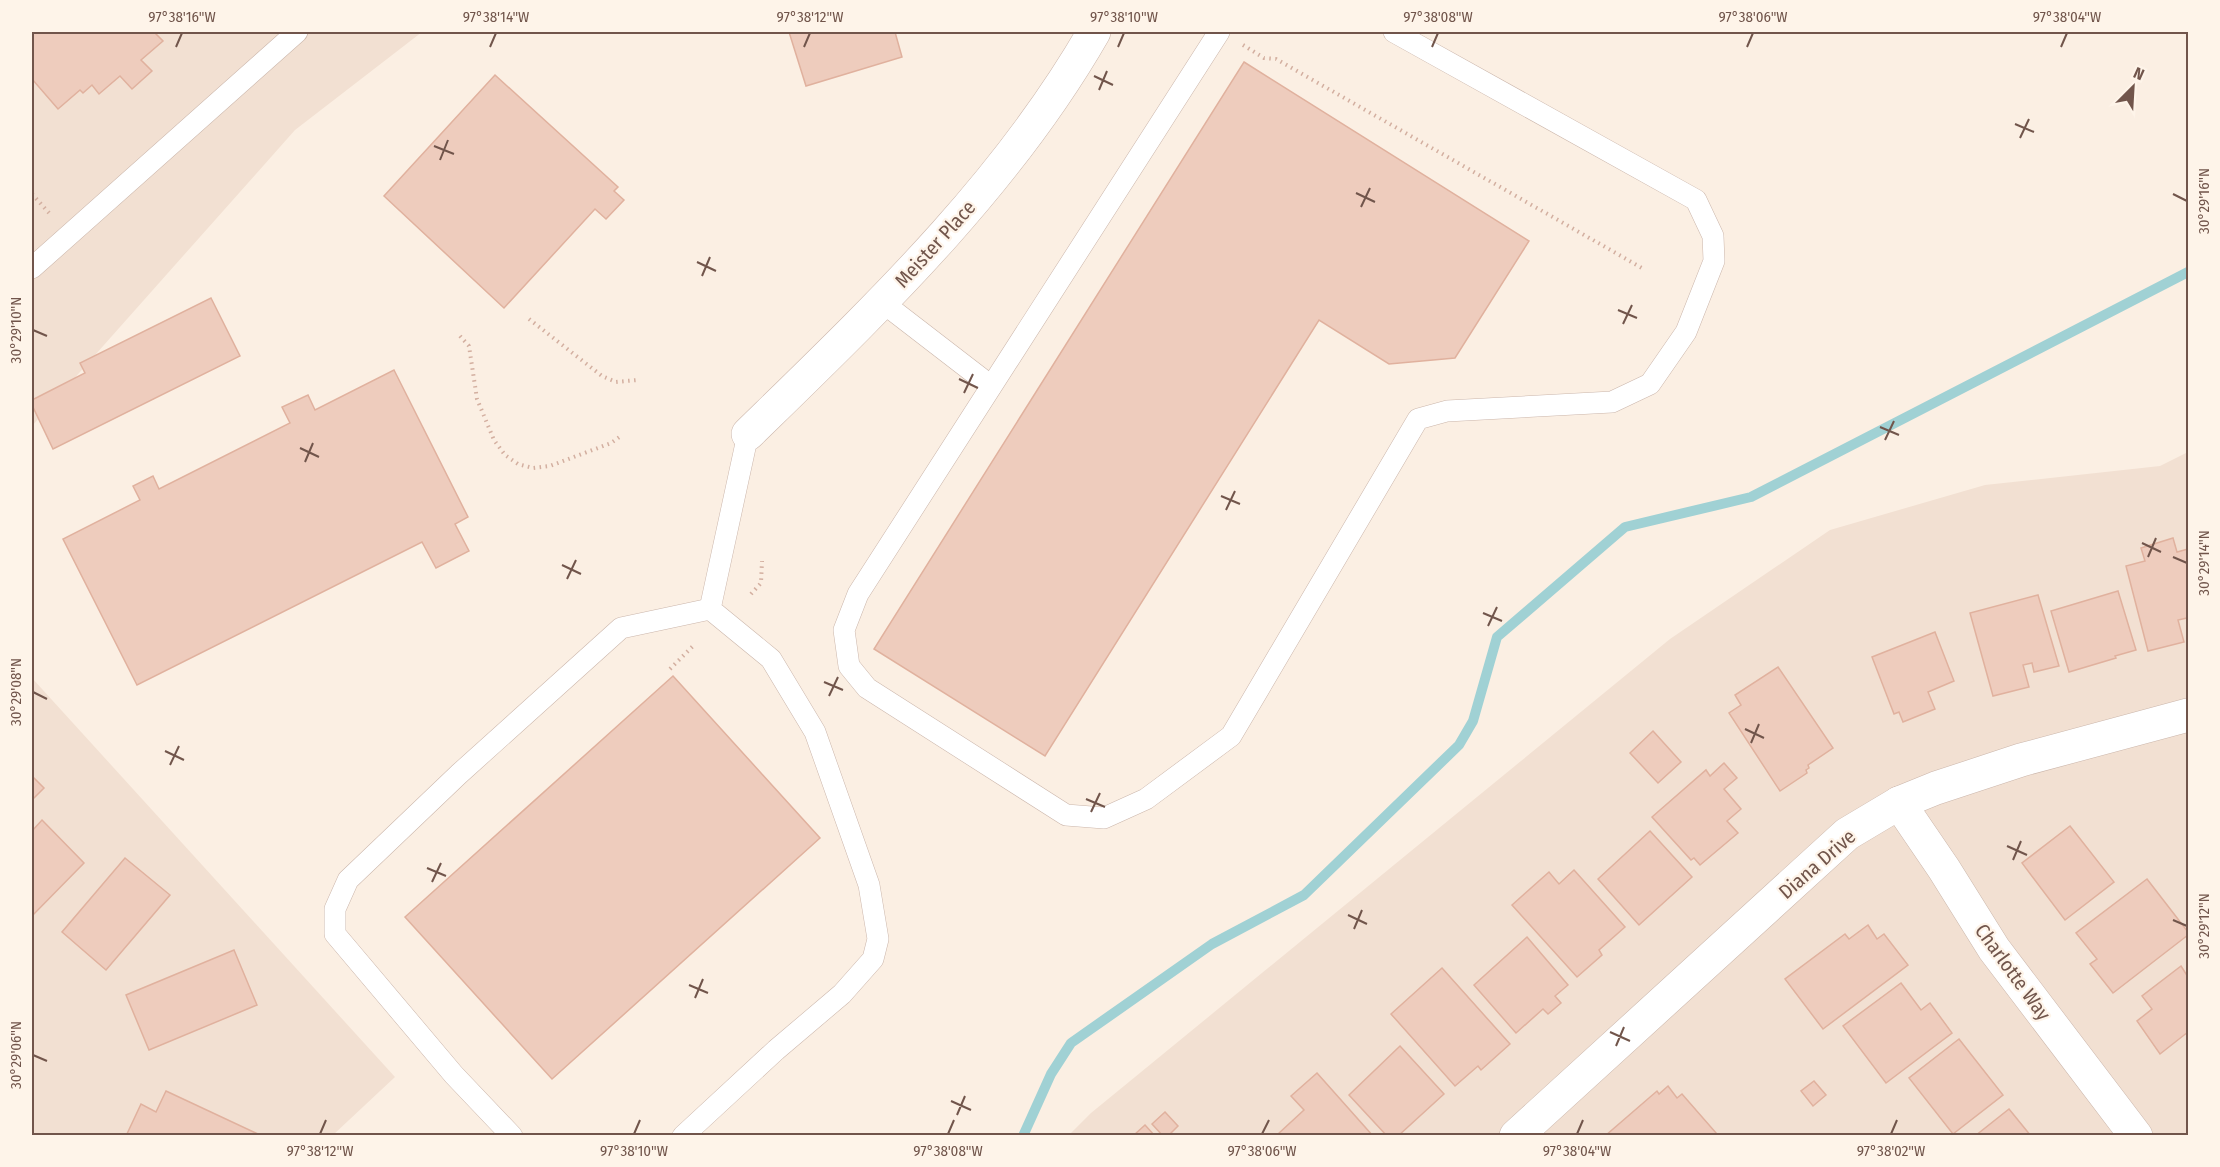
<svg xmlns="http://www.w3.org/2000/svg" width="2220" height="1167" font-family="'Fira Sans Condensed',sans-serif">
	<rect width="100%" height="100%" fill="#fbefe3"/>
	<!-- residential -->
	<g fill="#f2e0d2">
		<polygon points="32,32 422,32 295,130 32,426"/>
		<polygon points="2188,452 2188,1135 1068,1136 1091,1113 1670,639 1830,530 1985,485 2160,466"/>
		<polygon points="32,678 395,1077 333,1135 32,1135"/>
	</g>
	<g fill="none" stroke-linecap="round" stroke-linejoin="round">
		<!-- stream -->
		<polyline stroke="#a0d1d4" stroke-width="10" points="1023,1136 1051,1074 1071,1043 1212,944 1304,895 1459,745 1473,721 1497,637 1625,527 1751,497 2188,272"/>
	</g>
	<!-- building -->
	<g fill="#eeccbd" stroke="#e0b19e" stroke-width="1.5">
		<polygon points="32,32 154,32 163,41 141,60 152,71 132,89 120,76 99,94 92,85 83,93 80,90 58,109 32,79"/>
		<polygon points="789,32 895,32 902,57 806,86"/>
		<polygon points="1244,62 1529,241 1455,358 1389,364 1319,320 1045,756 874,649"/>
		<polygon points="495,75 618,187 614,191 624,200 606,219 595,209 504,308 384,196"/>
		<polygon points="211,298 240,356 53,449 32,405 32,400 85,373 80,363"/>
		<polygon points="394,370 468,517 455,524 469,551 436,568 422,542 137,685 63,539 140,500 133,486 153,476 159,489 290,423 282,407 308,395 315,410"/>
		<polygon points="2173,538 2177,552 2188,549 2188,622 2187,618 2178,620 2184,642 2148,651 2126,566 2145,561 2141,548"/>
		<polygon points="2118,591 2136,650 2115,656 2116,658 2069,672 2051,611"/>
		<polygon points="2038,595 2059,666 2034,672 2032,663 2023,665 2029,687 1993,696 1970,613"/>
		<polygon points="1935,632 1954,681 1928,692 1935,709 1903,722 1899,712 1894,714 1872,657"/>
		<polygon points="1778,667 1833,748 1808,765 1809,768 1806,770 1807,773 1780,791 1729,713 1741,705 1735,695"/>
		<polygon points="673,676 820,838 552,1079 405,917"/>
		<polygon points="1653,731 1681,762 1658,783 1630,753"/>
		<polygon points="1724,763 1737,778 1724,789 1741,809 1727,821 1738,833 1700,865 1694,858 1691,860 1652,817 1706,770 1710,776"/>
		<polygon points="32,776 44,788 32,800"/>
		<polygon points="42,820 84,863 32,916 32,831"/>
		<polygon points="2070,826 2114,882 2065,920 2022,863"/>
		<polygon points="1650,831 1692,877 1639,925 1598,879"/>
		<polygon points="125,858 170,895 106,970 62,932"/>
		<polygon points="1574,870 1625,927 1599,950 1602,955 1577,977 1512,905 1549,872 1559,884"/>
		<polygon points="2147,879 2188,932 2188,935 2113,993 2090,964 2097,959 2076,933"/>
		<polygon points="1868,925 1877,939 1884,934 1908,965 1823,1029 1785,979 1845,934 1849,939"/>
		<polygon points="1527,937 1568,985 1555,996 1561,1003 1548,1014 1543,1009 1516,1033 1474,985"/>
		<polygon points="234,950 257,1005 149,1050 126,995"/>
		<polygon points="2181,966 2188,977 2188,1032 2160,1054 2137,1021 2152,1009 2142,996"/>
		<polygon points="1442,968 1510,1044 1481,1070 1478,1066 1455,1086 1391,1014"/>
		<polygon points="1901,983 1921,1010 1930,1003 1952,1033 1886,1083 1843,1026"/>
		<polygon points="1959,1039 2003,1095 1953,1134 1909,1078"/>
		<polygon points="1400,1046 1444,1094 1398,1136 1387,1136 1349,1095"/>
		<polygon points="1317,1073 1373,1136 1278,1134 1304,1110 1291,1096"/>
		<polygon points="1814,1081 1826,1095 1813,1106 1801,1091"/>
		<polygon points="1668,1086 1677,1098 1682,1094 1717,1134 1714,1136 1605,1136 1657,1091 1659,1094"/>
		<polygon points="166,1091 260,1135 260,1136 126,1136 141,1104 156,1112"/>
		<polygon points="2009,1109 2031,1136 1975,1136"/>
		<polygon points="1165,1112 1178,1126 1168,1136 1163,1136 1152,1124"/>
		<polygon points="1145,1125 1155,1136 1135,1136 1134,1135"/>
	</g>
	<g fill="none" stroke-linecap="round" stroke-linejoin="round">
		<defs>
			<g id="service">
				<polyline points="1219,32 858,594 844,630 849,666 867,688 1066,815 1104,818 1146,799 1231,736 1418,419 1447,411 1612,402 1650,384 1686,332 1714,261 1713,236 1696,200 1394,32"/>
				<polyline points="32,268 297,32"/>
				<polyline points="882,302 991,386"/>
				<polyline points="512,1136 454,1075 335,934 335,909 348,880 459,774 621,628 710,609"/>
				<polyline points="683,1136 776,1050 842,994 873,959 878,939 869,885 815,732 771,659 710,609 748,434"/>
			</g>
			<g id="minor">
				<path d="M748,434c127,-124 257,-247 346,-402"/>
				<polyline points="1899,803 1944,869 1994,949 2136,1136"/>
				<polyline points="1516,1136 1847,834 1899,803 1936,788 2021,760 2188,715"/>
			</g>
		</defs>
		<!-- service casing -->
		<use href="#service" stroke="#cbb6ab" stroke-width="22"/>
		<!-- minor casing -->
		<use href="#minor" stroke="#cbb6ab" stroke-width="34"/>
		<!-- path -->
		<g stroke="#d3afa0" stroke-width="4" stroke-dasharray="1.5 4.5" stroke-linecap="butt">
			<polyline points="1243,45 1264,58 1276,59 1642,268"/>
			<polyline points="32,194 50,214"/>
			<polyline points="529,319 602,376 616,382 637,380"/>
			<polyline points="460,336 469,346 477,399 494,440 505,455 518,464 533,468 550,466 611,443 621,436"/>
			<polyline points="751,594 761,583 762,561"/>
			<polyline points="670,669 695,644"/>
		</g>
		<!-- service -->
		<use href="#service" stroke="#fff" stroke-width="21"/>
		<!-- minor -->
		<use href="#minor" stroke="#fff" stroke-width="33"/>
	</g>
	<!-- ticks -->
	<path fill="none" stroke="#71554b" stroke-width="2" d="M176,47l6,-14M490,47l6,-14M804,47l6,-14M1118,47l6,-14M1432,47l6,-14M1747,47l6,-14M2061,47l6,-14M1094,76l19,9M1099,90l8,-19M2015,124l19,8M2020,138l9,-19M434,146l20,8M440,160l8,-20M1356,193l19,9M2173,194l14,7M1361,207l9,-19M697,262l19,9M702,276l8,-19M1618,310l19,8M1623,324l9,-19M33,330l14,6M959,379l19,9M964,393l9,-19M1880,427l19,8M1885,440l9,-19M300,448l19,9M305,462l8,-19M1221,496l19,8M1226,510l9,-19M2142,543l19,9M2148,557l8,-19M2173,557l14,6M562,565l19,9M567,579l9,-19M1483,613l19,8M1488,626l9,-19M824,682l19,8M33,692l14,7M829,696l9,-19M1745,729l19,9M1751,743l8,-19M165,751l19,9M170,765l9,-19M1086,799l19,8M1091,812l9,-19M2007,846l20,9M2013,860l8,-19M427,868l19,8M432,882l9,-19M1348,915l19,9M2173,920l14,6M1354,929l8,-19M689,985l19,8M695,998l8,-19M1610,1032l20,9M1616,1046l8,-19M33,1055l14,6M951,1101l20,9M957,1115l8,-19M320,1134l6,-14M634,1134l6,-14M948,1134l6,-14M1262,1134l7,-14M1577,1134l6,-14M1891,1134l6,-14"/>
	<g text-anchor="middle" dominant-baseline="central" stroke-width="4.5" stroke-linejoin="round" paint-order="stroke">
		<!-- street labels -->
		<g font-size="20" fill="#71554b" stroke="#fef4e9">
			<text transform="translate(935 244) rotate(-48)">Meister Place</text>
			<text transform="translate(1817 864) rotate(-41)">Diana Drive</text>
			<text transform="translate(2013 972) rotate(54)">Charlotte Way</text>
		</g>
	</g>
	<!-- border -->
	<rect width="2220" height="1167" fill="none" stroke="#fef4e9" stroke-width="66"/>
	<!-- north arrow -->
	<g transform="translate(2133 87) rotate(24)" stroke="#fef4e9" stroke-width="4.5" paint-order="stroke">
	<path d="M0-4.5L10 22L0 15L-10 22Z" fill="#71554b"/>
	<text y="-9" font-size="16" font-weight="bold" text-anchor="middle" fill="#71554b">N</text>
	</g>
	<rect x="33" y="33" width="2154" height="1101" fill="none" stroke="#71554b" stroke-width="2"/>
	<g font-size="15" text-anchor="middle" fill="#71554b">
		<text x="182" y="22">97°38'16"W</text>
		<text x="496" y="22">97°38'14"W</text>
		<text x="810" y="22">97°38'12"W</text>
		<text x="1124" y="22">97°38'10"W</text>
		<text x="1438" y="22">97°38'08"W</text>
		<text x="1753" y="22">97°38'06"W</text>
		<text x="2067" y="22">97°38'04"W</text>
		<text transform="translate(2204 201) rotate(-90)" y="5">30°29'16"N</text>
		<text transform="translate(16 330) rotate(-90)" y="5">30°29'10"N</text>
		<text transform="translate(2204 563) rotate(-90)" y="5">30°29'14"N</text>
		<text transform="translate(16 692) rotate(-90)" y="5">30°29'08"N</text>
		<text transform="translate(2204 926) rotate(-90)" y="5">30°29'12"N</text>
		<text transform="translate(16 1055) rotate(-90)" y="5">30°29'06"N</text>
		<text x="320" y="1156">97°38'12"W</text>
		<text x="634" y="1156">97°38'10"W</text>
		<text x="948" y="1156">97°38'08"W</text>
		<text x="1262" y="1156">97°38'06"W</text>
		<text x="1577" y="1156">97°38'04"W</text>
		<text x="1891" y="1156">97°38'02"W</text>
	</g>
</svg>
